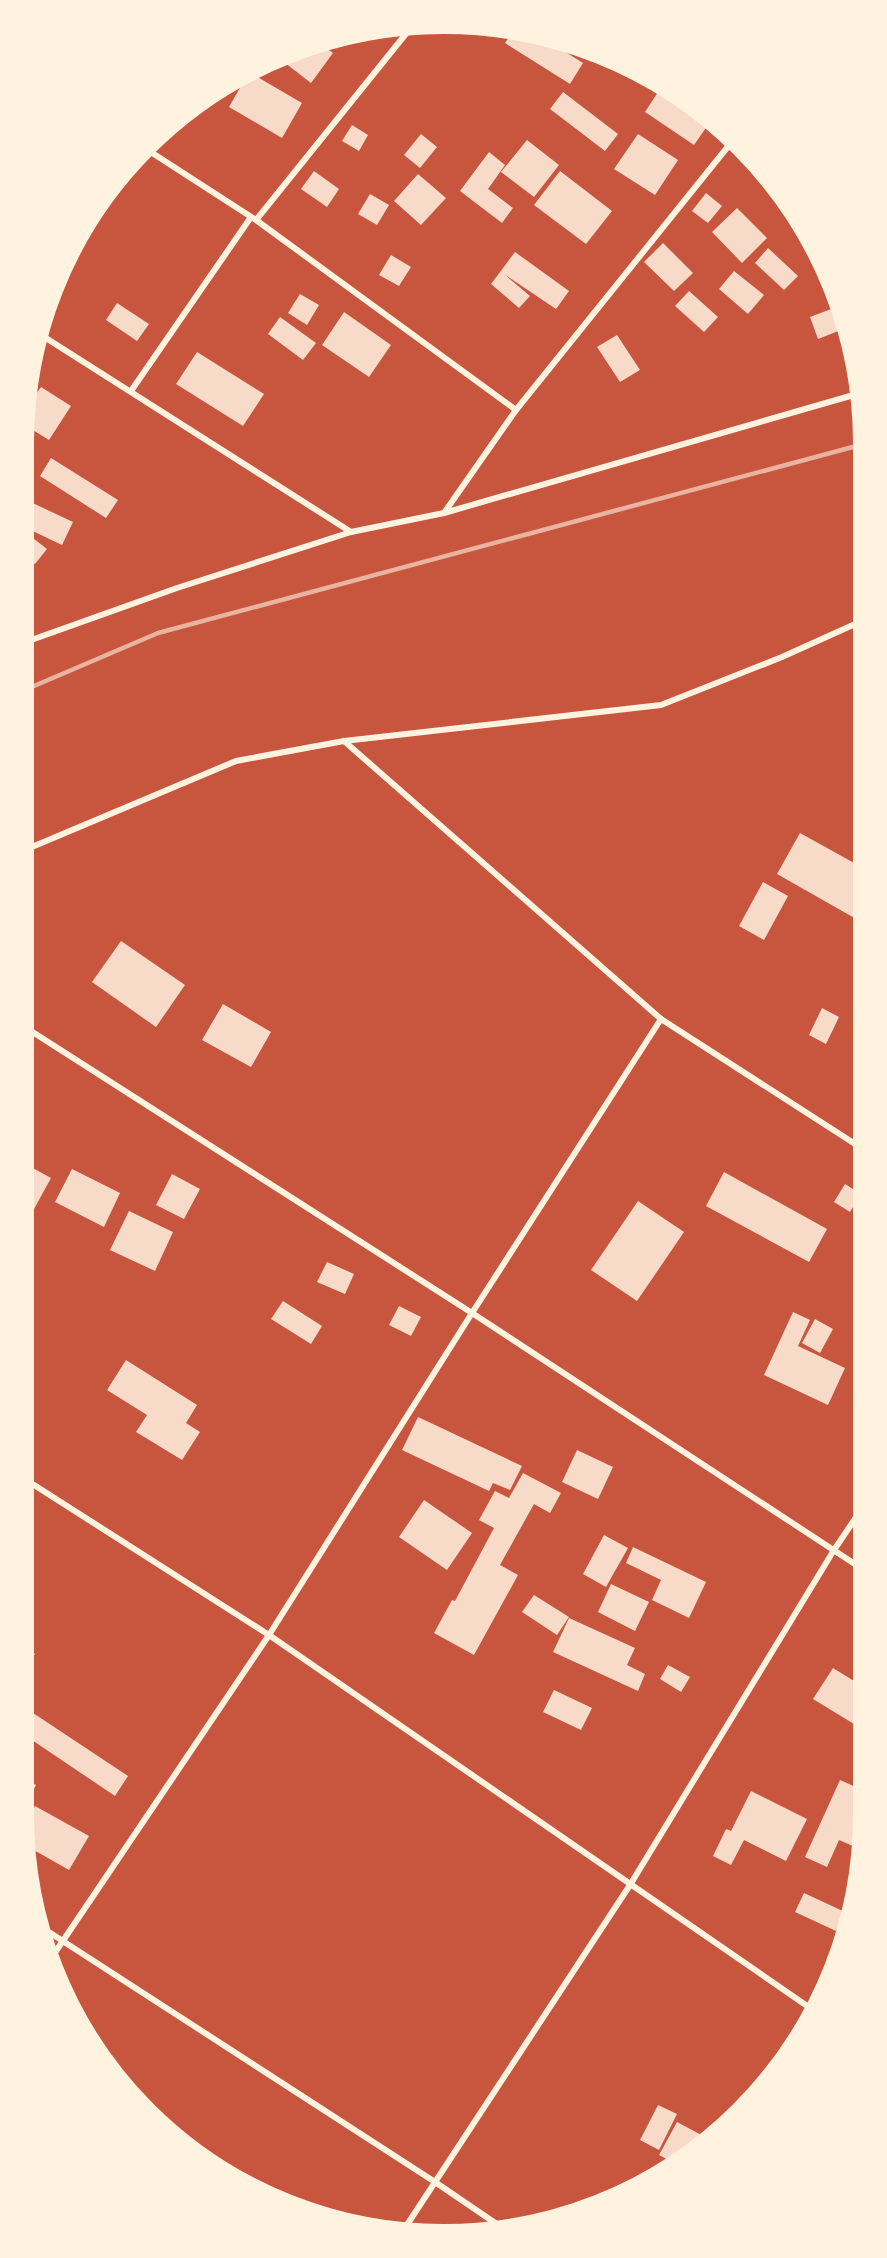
<svg xmlns="http://www.w3.org/2000/svg" width="887" height="2258" font-family="'PT Sans',sans-serif">
	<rect width="100%" height="100%" fill="#c8553d"/>
	<!-- building -->
	<g fill="#f7dbc8">
		<polygon points="483,23 499,23 504,24 497,37 480,28"/>
		<polygon points="516,27 532,31 583,63 570,84 505,43"/>
		<polygon points="539,33 579,42 591,48 585,59"/>
		<polygon points="316,41 333,53 311,83 280,59 285,52"/>
		<polygon points="249,72 302,103 282,138 229,107"/>
		<polygon points="660,89 710,122 694,145 645,112"/>
		<polygon points="563,92 618,134 605,151 550,109"/>
		<polygon points="352,125 368,135 359,151 342,141"/>
		<polygon points="421,134 437,147 420,168 404,155"/>
		<polygon points="638,134 678,160 655,195 614,169"/>
		<polygon points="527,140 559,165 534,197 501,172"/>
		<polygon points="489,152 505,165 488,189 513,208 502,223 460,191"/>
		<polygon points="314,171 339,189 327,207 301,189"/>
		<polygon points="560,171 612,211 586,244 534,205"/>
		<polygon points="418,174 446,198 421,225 394,201"/>
		<polygon points="706,193 722,206 708,223 692,211"/>
		<polygon points="370,194 389,205 377,225 358,214"/>
		<polygon points="737,208 767,238 742,263 712,232"/>
		<polygon points="814,242 824,256 827,265 809,247"/>
		<polygon points="663,243 693,273 674,291 644,262"/>
		<polygon points="768,248 798,276 784,290 755,263"/>
		<polygon points="515,252 569,291 556,309 504,274 530,296 519,308 491,284"/>
		<polygon points="391,255 411,267 399,286 379,275"/>
		<polygon points="734,271 764,295 748,314 719,289"/>
		<polygon points="689,291 718,317 704,332 675,306"/>
		<polygon points="300,294 319,305 307,325 288,313"/>
		<polygon points="117,303 149,324 137,341 106,320"/>
		<polygon points="839,306 846,328 818,339 810,317"/>
		<polygon points="344,312 391,345 369,377 322,345"/>
		<polygon points="280,317 316,343 303,360 268,334"/>
		<polygon points="617,335 640,370 620,382 597,347"/>
		<polygon points="197,352 264,394 243,426 176,384"/>
		<polygon points="41,387 71,406 49,440 23,424 26,401 30,403"/>
		<polygon points="51,458 118,500 106,518 40,476"/>
		<polygon points="22,498 73,522 62,545 20,525 20,503"/>
		<polygon points="20,528 47,549 35,564 20,552"/>
		<polygon points="800,833 865,869 865,924 777,874"/>
		<polygon points="763,882 788,896 764,940 739,926"/>
		<polygon points="20,892 33,897 20,935"/>
		<polygon points="121,941 185,985 156,1027 92,982"/>
		<polygon points="865,988 865,1013 854,1006"/>
		<polygon points="223,1004 271,1032 251,1067 202,1040"/>
		<polygon points="822,1008 839,1017 826,1044 809,1035"/>
		<polygon points="20,1161 51,1178 34,1209 20,1201"/>
		<polygon points="72,1169 120,1193 104,1227 55,1202"/>
		<polygon points="724,1172 827,1229 809,1262 706,1206"/>
		<polygon points="172,1174 200,1189 184,1219 156,1205"/>
		<polygon points="845,1184 861,1194 850,1212 834,1202"/>
		<polygon points="638,1201 684,1232 637,1301 591,1270"/>
		<polygon points="129,1211 173,1232 155,1271 110,1250"/>
		<polygon points="20,1218 30,1225 20,1240"/>
		<polygon points="327,1262 354,1274 345,1294 317,1282"/>
		<polygon points="283,1301 322,1326 311,1344 271,1319"/>
		<polygon points="399,1306 421,1317 411,1336 389,1325"/>
		<polygon points="793,1312 810,1320 798,1346 845,1368 828,1405 764,1375"/>
		<polygon points="815,1319 833,1329 820,1353 802,1343"/>
		<polygon points="126,1360 197,1405 186,1423 200,1432 182,1460 136,1432 147,1415 107,1390"/>
		<polygon points="418,1417 522,1466 510,1490 493,1483 489,1491 402,1450"/>
		<polygon points="577,1450 613,1467 598,1499 562,1482"/>
		<polygon points="523,1473 561,1493 550,1513 534,1504 500,1565 518,1575 474,1655 434,1633 452,1600 455,1601 494,1528 479,1520 495,1491 509,1498"/>
		<polygon points="424,1500 472,1533 447,1570 399,1537"/>
		<polygon points="604,1535 628,1548 606,1587 583,1574"/>
		<polygon points="633,1547 706,1582 689,1618 652,1600 661,1580 626,1563"/>
		<polygon points="611,1584 649,1602 635,1631 598,1612"/>
		<polygon points="534,1595 569,1617 557,1635 522,1612"/>
		<polygon points="569,1618 635,1648 627,1665 645,1674 638,1691 553,1652"/>
		<polygon points="20,1643 35,1654 23,1672 20,1669"/>
		<polygon points="668,1665 690,1677 681,1692 660,1679"/>
		<polygon points="833,1668 867,1689 867,1732 813,1699"/>
		<polygon points="554,1690 592,1708 581,1730 543,1712"/>
		<polygon points="24,1707 128,1776 115,1796 20,1732 20,1713"/>
		<polygon points="20,1776 36,1785 20,1817"/>
		<polygon points="840,1780 867,1792 868,1814 862,1850 839,1840 827,1867 805,1857"/>
		<polygon points="751,1791 807,1819 786,1861 744,1840 731,1865 713,1856 726,1829 731,1831"/>
		<polygon points="35,1806 89,1836 69,1870 25,1845 22,1830"/>
		<polygon points="804,1893 845,1912 836,1931 795,1912"/>
		<polygon points="658,2105 677,2114 659,2150 640,2140"/>
		<polygon points="677,2122 709,2139 680,2166 659,2155"/>
		<polygon points="193,2145 259,2193 259,2194 232,2182 191,2148"/>
	</g>
	<g fill="none" stroke-linecap="round" stroke-linejoin="round">
		<!-- minor -->
		<g stroke="#fff3e0" stroke-width="6">
			<polyline points="143,147 256,220 516,410"/>
			<polyline points="256,220 417,20"/>
			<polyline points="38,333 351,532"/>
			<polyline points="131,391 251,217"/>
			<polyline points="444,513 516,410 734,139"/>
			<polyline points="20,644 177,588 351,532 444,513 864,392"/>
			<polyline points="344,741 661,1019 866,1151"/>
			<polyline points="20,852 236,761 344,741 661,705 782,657 864,620"/>
			<polyline points="20,1024 472,1313 867,1572"/>
			<polyline points="20,1476 269,1635 813,2010"/>
			<polyline points="38,1925 435,2182 507,2231"/>
			<polyline points="48,1963 269,1635 472,1313 661,1019"/>
			<polyline points="401,2234 630,1885 834,1550 867,1501"/>
		</g>
		<!-- rail -->
		<polyline stroke="#e9b49f" stroke-width="4.5" points="20,692 158,633 864,444"/>
	</g>
	<!-- crop -->
	<path d="M0 0H887V2258H0ZM443 30H444A413 413 0 0 1 857 443V1815A413 413 0 0 1 444 2228H443A413 413 0 0 1 30 1815V443A413 413 0 0 1 443 30Z" fill="#fff3e0" fill-rule="evenodd"/>
	<path fill="none" stroke="#fff3e0" stroke-width="8" d="M443 30H444A413 413 0 0 1 857 443V1815A413 413 0 0 1 444 2228H443A413 413 0 0 1 30 1815V443A413 413 0 0 1 443 30Z"/>
</svg>
